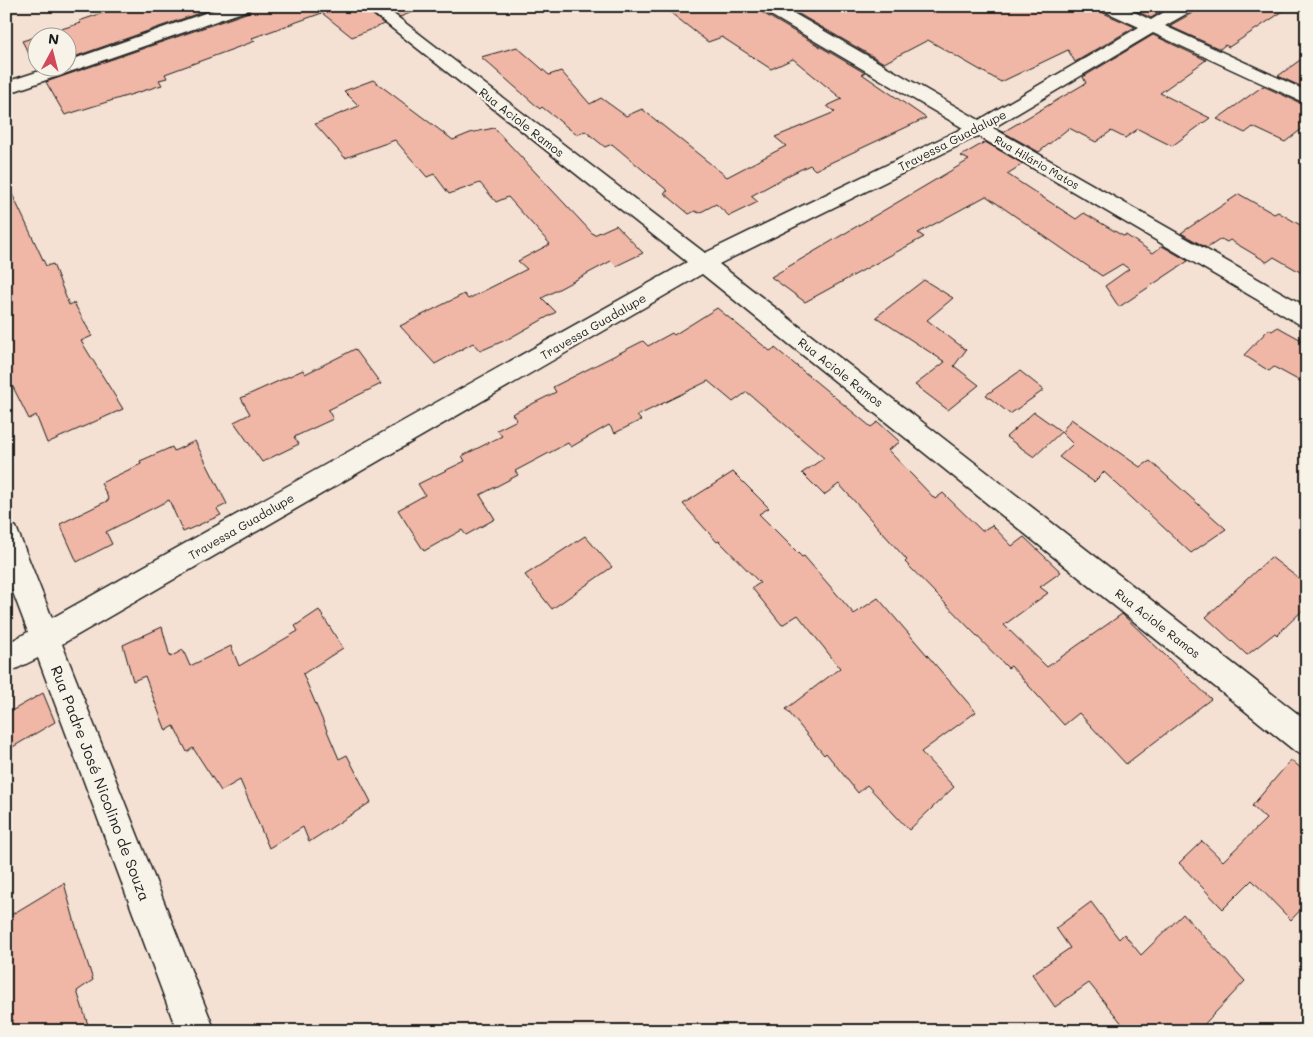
<svg xmlns="http://www.w3.org/2000/svg" width="1313" height="1037" font-family="Mali,sans-serif">
	<rect width="100%" height="100%" fill="#f5e1d4"/>
	<filter id="ink" filterUnits="userSpaceOnUse"><feTurbulence type="fractalNoise" baseFrequency=".02" numOctaves="2"/><feDisplacementMap in="SourceGraphic" scale="10" xChannelSelector="R" yChannelSelector="G"/><feConvolveMatrix kernelMatrix="1 2 1 2 8 2 1 2 1" color-interpolation-filters="sRGB"/></filter>
	<g filter="url(#ink)">
		<!-- building -->
		<g fill="#f0b7a6" stroke="#1c1c1c">
			<polygon points="123,6 219,6 68,59 68,38 38,38 38,68 44,68 38,70 22,41 81,23 79,21"/>
			<polygon points="252,6 362,6 384,24 352,37 322,13 252,38 255,41 165,74 167,78 159,80 162,85 65,115 46,82 249,12"/>
			<polygon points="386,6 425,6 425,7 400,17"/>
			<polygon points="662,6 758,6 761,12 865,73 862,74 926,118 815,170 810,165 791,174 751,196 758,202 729,216 716,204 699,213 695,211 689,214 664,193 668,191 612,144 605,147 585,131 577,135 542,107 540,109 481,57 517,47 549,75 561,71 590,104 601,98 626,116 642,109 727,177 786,146 775,137 835,112 827,106 842,99 793,59 771,69 722,37 708,42"/>
			<polygon points="785,6 1098,6 1101,12 1135,27 1075,62 1068,50 1001,82 928,40 884,63"/>
			<polygon points="1127,6 1170,6 1151,18"/>
			<polygon points="1197,6 1291,6 1229,47 1225,45 1220,49 1169,26 1194,12"/>
			<polygon points="1153,35 1206,60 1160,93 1210,118 1172,146 1138,129 1125,138 1111,131 1096,142 1069,128 1039,152 1003,132 1086,83 1083,77"/>
			<polygon points="1307,55 1307,89 1278,76"/>
			<polygon points="373,80 453,140 470,133 494,128 594,235 616,225 643,253 616,266 611,261 542,298 556,312 508,339 480,351 473,343 435,364 400,326 464,294 468,299 527,269 518,261 550,244 508,197 496,202 480,183 449,194 434,174 427,177 395,140 345,158 315,124 359,106 344,91"/>
			<polygon points="1263,86 1307,106 1307,125 1285,142 1253,127 1245,133 1217,119"/>
			<polygon points="985,142 1023,164 1007,174 1076,219 1084,213 1123,236 1126,235 1153,253 1162,246 1188,261 1119,307 1105,286 1129,269 1122,264 1102,276 986,196 918,233 924,237 805,302 771,277 969,160 961,156"/>
			<polygon points="6,181 46,266 53,264 69,305 74,303 92,336 81,341 123,409 47,443 36,415 29,419 6,373"/>
			<polygon points="1239,194 1274,214 1278,212 1307,229 1307,276 1274,257 1267,262 1230,240 1227,242 1221,239 1207,248 1181,233"/>
			<polygon points="924,280 953,298 927,320 966,350 954,366 979,385 948,410 915,385 945,362 876,317"/>
			<polygon points="717,308 770,351 775,348 871,427 878,422 900,442 888,450 935,499 943,493 982,531 992,525 1012,546 1024,537 1061,572 1040,587 1048,593 1004,625 1047,667 1122,614 1211,699 1126,764 1079,713 1064,725 1011,666 1008,668 905,562 907,560 839,484 824,495 802,473 824,458 747,392 733,402 708,381 637,416 641,420 615,433 609,425 571,447 568,443 515,471 518,475 480,495 495,519 466,535 462,530 424,551 398,510 425,495 418,484 465,461 462,456 502,436 497,430 517,420 512,414 556,392 553,387 643,341 648,346 672,333 674,335"/>
			<polygon points="1278,327 1307,343 1307,385 1274,367 1269,371 1244,355 1269,329 1272,331"/>
			<polygon points="355,349 381,384 328,410 333,419 294,437 299,444 262,462 234,422 250,414 241,398 303,370 305,374"/>
			<polygon points="1020,371 1044,390 1010,414 986,395"/>
			<polygon points="1034,412 1062,432 1071,419 1140,467 1150,461 1226,529 1191,553 1104,472 1094,482 1059,457 1073,444 1061,432 1034,457 1006,437"/>
			<polygon points="195,441 227,504 217,509 221,515 183,532 169,500 106,532 112,544 77,562 60,524 109,500 101,483 141,464 140,461 172,447 174,451"/>
			<polygon points="733,472 769,508 759,514 802,557 804,556 854,614 878,598 976,712 921,752 954,787 909,830 867,785 858,793 826,753 824,755 786,709 840,668 798,615 782,625 752,588 760,583 719,541 717,542 683,504"/>
			<polygon points="585,536 612,567 552,609 525,575"/>
			<polygon points="1271,557 1307,585 1307,606 1277,635 1275,633 1247,655 1206,617"/>
			<polygon points="319,610 343,648 303,674 339,759 347,755 371,802 309,842 303,827 269,848 240,780 221,791 193,748 187,752 174,726 166,731 145,676 133,681 123,645 162,627 170,657 183,650 190,666 231,646 239,666 298,631 295,626"/>
			<polygon points="43,693 55,722 6,751 6,714"/>
			<polygon points="1291,760 1307,773 1307,903 1291,920 1252,880 1223,909 1179,863 1202,841 1223,861 1266,819 1252,806"/>
			<polygon points="64,883 76,927 93,980 77,991 90,1031 6,1031 6,918"/>
			<polygon points="1091,902 1119,939 1124,934 1141,955 1183,914 1245,981 1198,1031 1128,1031 1089,983 1055,1007 1032,974 1070,948 1056,928"/>
		</g>
		<g fill="none" stroke-linecap="round" stroke-linejoin="round">
			<defs>
				<g id="minor">
					<polygon points="225,6 250,6 248,10 6,94 6,82 49,68 68,68 68,61"/>
					<polygon points="364,6 383,6 705,253 963,128 762,10 760,6 781,6 979,120 1139,27 1102,10 1100,6 1122,6 1151,20 1174,6 1195,6 1193,10 1165,26 1307,91 1307,104 1153,33 993,128 1307,307 1307,326 1299,324 978,136 719,264 1307,721 1307,757 1296,752 702,274 62,644 215,1031 177,1031 38,658 6,674 6,644 28,632 6,574 6,524 16,527 52,618 687,262"/>
				</g>
			</defs>
			<!-- minor casing -->
			<use href="#minor" stroke="#1c1c1c" stroke-width="3"/>
			<!-- minor -->
			<use href="#minor" fill="#f7f3e8" fill-rule="evenodd"/>
		</g>
	</g>
	<g text-anchor="middle" dominant-baseline="central" stroke-width="4.5" stroke-linejoin="round" paint-order="stroke">
		<!-- far-street labels -->
		<g font-size="11" fill="#1c1c1c" stroke="#f7f3e8">
			<text transform="translate(1037 162) rotate(30)">Rua Hilário Matos</text>
		</g>
		<!-- street labels -->
		<g font-size="12" fill="#1c1c1c" stroke="#f7f3e8">
			<text transform="translate(522 122) rotate(38)">Rua Aciole Ramos</text>
			<text transform="translate(952 140) rotate(-27)">Travessa Guadalupe</text>
			<text transform="translate(593 326) rotate(-30)">Travessa Guadalupe</text>
			<text transform="translate(841 372) rotate(38)">Rua Aciole Ramos</text>
			<text transform="translate(241 526) rotate(-30)">Travessa Guadalupe</text>
			<text transform="translate(1158 623) rotate(38)">Rua Aciole Ramos</text>
		</g>
		<!-- near-street labels -->
		<g font-size="15" fill="#1c1c1c" stroke="#f7f3e8">
			<text transform="translate(101 783) rotate(69)">Rua Padre José Nicolino de Souza</text>
		</g>
	</g>
	<!-- margin -->
	<rect width="1313" height="1037" fill="none" stroke="#f7f3e8" stroke-width="25"/>
	<rect x="12" y="12" width="1288" height="1012" fill="none" stroke="#1c1c1c" stroke-width="2" filter="url(#ink)"/>
	<!-- north arrow -->
	<g transform="translate(52 52) rotate(7)"><circle r="24" fill="#f7f3e8" stroke="#9f9d96"/>
	<path d="M0-4L9 19L0 12L-9 19Z" fill="#d1495b"/>
	<text y="-8" font-size="14" font-weight="bold" text-anchor="middle" fill="#1c1c1c">N</text>
	</g>
</svg>
